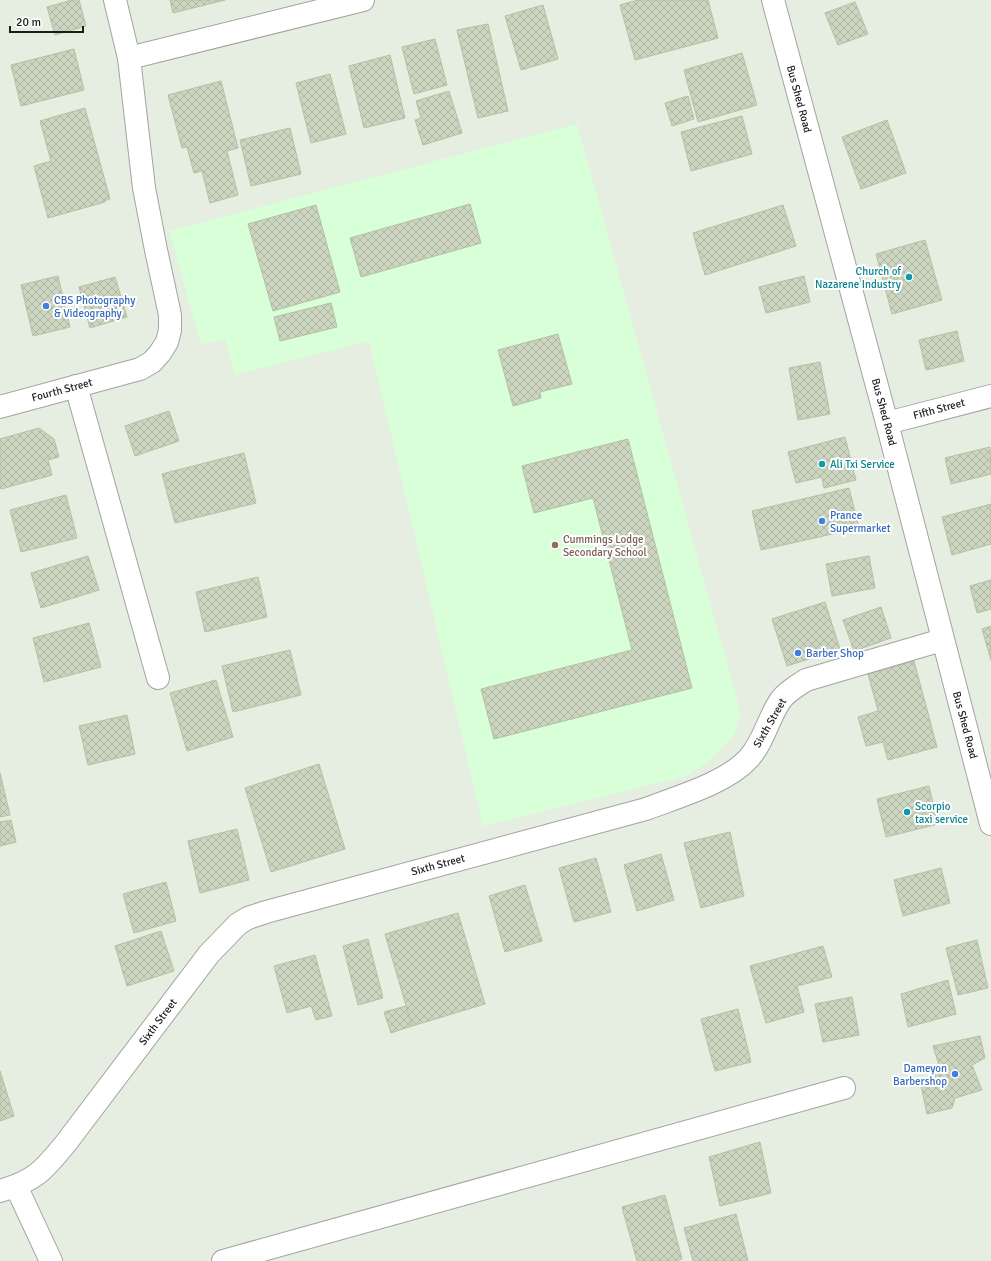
<svg xmlns="http://www.w3.org/2000/svg" width="991" height="1261" font-family="Signika,sans-serif">
	<defs>
		<pattern id="building-cross-hatch" width="8" height="8" patternUnits="userSpaceOnUse"><rect width="8" height="8" fill="#ccd5c0"/><path d="M0 0l8 8M0 8l8-8" fill="none" stroke="#afb6a4"/></pattern>
	</defs>
	<rect width="100%" height="100%" fill="#e5eee0"/>
	<!-- education -->
	<polygon fill="#d8ffd8" points="577,124 741,714 734,735 712,759 683,777 483,826 369,341 235,375 225,340 201,344 169,231"/>
	<!-- building -->
	<g fill="url(#building-cross-hatch)" stroke="#b3c1a1">
		<polygon points="72,0 79,0 86,26 55,35 47,7"/>
		<polygon points="170,0 225,0 173,13"/>
		<polygon points="638,0 708,0 718,38 635,60 620,5"/>
		<polygon points="855,2 868,34 838,45 825,13"/>
		<polygon points="543,5 558,59 521,70 505,16"/>
		<polygon points="488,24 508,111 478,118 457,30"/>
		<polygon points="435,39 447,85 414,94 402,47"/>
		<polygon points="74,49 84,90 21,106 11,65"/>
		<polygon points="742,53 757,105 698,122 684,70"/>
		<polygon points="390,55 405,118 364,128 349,66"/>
		<polygon points="330,74 346,134 311,143 296,83"/>
		<polygon points="221,81 238,148 227,151 238,195 210,203 202,171 194,173 187,147 182,148 168,95"/>
		<polygon points="449,91 462,133 423,145 415,120 421,118 416,101"/>
		<polygon points="688,96 694,119 672,126 665,103"/>
		<polygon points="85,108 110,199 104,201 105,202 48,218 34,166 51,161 40,121"/>
		<polygon points="742,116 752,154 691,171 681,132"/>
		<polygon points="887,120 906,173 861,189 842,137"/>
		<polygon points="290,128 301,174 251,186 240,140"/>
		<polygon points="470,204 481,243 361,277 350,238"/>
		<polygon points="316,205 340,292 273,311 248,224"/>
		<polygon points="783,205 796,246 705,275 693,233"/>
		<polygon points="925,240 942,300 892,314 876,254"/>
		<polygon points="58,276 70,327 33,336 21,285"/>
		<polygon points="804,276 810,302 766,313 759,287"/>
		<polygon points="115,277 127,317 90,328 79,287"/>
		<polygon points="331,303 337,327 280,341 274,317"/>
		<polygon points="957,331 964,361 926,370 919,340"/>
		<polygon points="558,334 572,384 540,392 541,398 513,406 498,350"/>
		<polygon points="820,362 830,414 798,420 789,368"/>
		<polygon points="169,411 179,441 135,456 125,426"/>
		<polygon points="39,428 54,439 59,457 48,460 52,475 1,489 0,485 0,439"/>
		<polygon points="845,437 856,480 824,488 822,477 796,483 788,452"/>
		<polygon points="628,439 692,688 494,739 481,689 632,650 593,498 534,513 522,466"/>
		<polygon points="990,447 991,474 951,484 945,458"/>
		<polygon points="244,453 256,503 175,523 162,474"/>
		<polygon points="849,488 859,528 761,550 752,511"/>
		<polygon points="66,495 77,538 21,552 10,510"/>
		<polygon points="991,504 991,544 952,555 942,517"/>
		<polygon points="88,556 99,590 41,608 31,573"/>
		<polygon points="869,556 875,588 832,596 826,564"/>
		<polygon points="258,577 267,617 205,632 196,592"/>
		<polygon points="991,580 991,609 977,613 970,586"/>
		<polygon points="825,602 840,649 787,666 772,619"/>
		<polygon points="881,607 891,638 854,651 843,620"/>
		<polygon points="89,623 101,667 44,682 33,638"/>
		<polygon points="991,626 991,660 982,629"/>
		<polygon points="290,650 301,695 233,712 222,666"/>
		<polygon points="914,661 937,747 888,760 883,742 866,746 858,717 878,711 868,674"/>
		<polygon points="216,680 233,737 187,751 170,693"/>
		<polygon points="127,715 135,754 88,765 79,726"/>
		<polygon points="319,764 345,849 271,872 245,788"/>
		<polygon points="0,773 10,815 0,817"/>
		<polygon points="929,786 938,824 886,837 877,799"/>
		<polygon points="11,820 16,842 0,846 0,822"/>
		<polygon points="237,829 249,880 200,893 188,841"/>
		<polygon points="730,832 744,896 701,908 684,843"/>
		<polygon points="661,854 674,900 637,911 624,865"/>
		<polygon points="596,858 611,912 574,922 559,868"/>
		<polygon points="941,868 950,903 903,916 894,880"/>
		<polygon points="166,882 176,921 134,933 123,894"/>
		<polygon points="525,885 542,941 505,952 489,896"/>
		<polygon points="458,913 485,1004 412,1026 385,934"/>
		<polygon points="161,931 174,971 127,986 115,946"/>
		<polygon points="368,939 383,998 358,1005 343,946"/>
		<polygon points="977,940 988,988 958,995 946,948"/>
		<polygon points="823,946 832,977 797,986 804,1012 766,1023 750,966"/>
		<polygon points="315,955 332,1016 316,1020 311,1006 287,1013 274,966"/>
		<polygon points="948,980 956,1014 908,1027 901,994"/>
		<polygon points="852,997 859,1035 823,1042 815,1004"/>
		<polygon points="406,1006 412,1026 391,1033 384,1012"/>
		<polygon points="738,1009 751,1062 715,1071 701,1019"/>
		<polygon points="980,1036 985,1058 972,1065 982,1090 955,1098 952,1108 927,1114 921,1085 936,1082 934,1066 939,1065 933,1046"/>
		<polygon points="0,1071 14,1116 0,1121"/>
		<polygon points="760,1142 771,1193 720,1206 709,1157"/>
		<polygon points="665,1195 682,1259 676,1261 637,1261 622,1207"/>
		<polygon points="736,1214 748,1261 693,1261 684,1228"/>
	</g>
	<g fill="none" stroke-linecap="round" stroke-linejoin="round">
		<defs>
			<g id="minor">
				<polyline points="773,0 887,423 991,824"/>
				<polyline points="129,58 363,0"/>
				<polyline points="76,386 158,678"/>
				<polyline points="0,407 140,369 152,362 160,353 167,342 170,330 170,315 156,250 144,188 129,58 115,0"/>
				<polyline points="887,423 991,396"/>
				<polyline points="16,1186 51,1261"/>
				<path d="M0,1191c35,-10 44,-21 66,-48l143,-189 29,-30 10,-6 18,-6 380,-103c31,-12 81,-26 103,-51 15,-17 19,-39 31,-57 6,-9 17,-15 26,-21l136,-40"/>
				<polyline points="223,1261 844,1088"/>
			</g>
		</defs>
		<!-- minor casing -->
		<use href="#minor" stroke="#a3a3a3" stroke-width="24"/>
		<!-- minor -->
		<use href="#minor" stroke="#fff" stroke-width="22"/>
	</g>
	<!-- markers -->
	<g fill="#0f9aa8" stroke="#fff" stroke-width="1.5">
		<circle cx="909" cy="277" r="4"/>
		<circle cx="822" cy="464" r="4"/>
		<circle cx="907" cy="812" r="4"/>
	</g>
	<g fill="#3f7fe0" stroke="#fff" stroke-width="1.5">
		<circle cx="46" cy="306" r="4"/>
		<circle cx="822" cy="521" r="4"/>
		<circle cx="798" cy="653" r="4"/>
		<circle cx="955" cy="1074" r="4"/>
	</g>
	<circle fill="#8d6e63" stroke="#fff" stroke-width="1.5" cx="555" cy="545" r="4"/>
	<g text-anchor="middle" dominant-baseline="central" stroke-width="4" stroke-linejoin="round" paint-order="stroke">
		<!-- street labels -->
		<g font-size="11" fill="#1c1c1c" stroke="#fff">
			<text transform="translate(799 99) rotate(75)">Bus Shed Road</text>
			<text transform="translate(62 390) rotate(-15)">Fourth Street</text>
			<text transform="translate(939 409) rotate(-15)">Fifth Street</text>
			<text transform="translate(884 412) rotate(75)">Bus Shed Road</text>
			<text transform="translate(770 723) rotate(-60)">Sixth Street</text>
			<text transform="translate(965 725) rotate(75)">Bus Shed Road</text>
			<text transform="translate(438 865) rotate(-15)">Sixth Street</text>
			<text transform="translate(158 1022) rotate(-53)">Sixth Street</text>
		</g>
		<!-- culture labels -->
		<g font-size="11" fill="#0d838f" stroke="#fff" text-anchor="start">
			<text x="901" y="271" text-anchor="end">Church of<tspan x="901" dy="13">Nazarene Industry</tspan></text>
			<text x="830" y="464">Ali Txi Service</text>
			<text x="915" y="806">Scorpio<tspan x="915" dy="13">taxi service</tspan></text>
		</g>
		<!-- shop labels -->
		<g font-size="11" fill="#366cbe" stroke="#fff" text-anchor="start">
			<text x="54" y="300">CBS Photography<tspan x="54" dy="13">&amp; Videography</tspan></text>
			<text x="830" y="515">Prance<tspan x="830" dy="13">Supermarket</tspan></text>
			<text x="806" y="653">Barber Shop</text>
			<text x="947" y="1068" text-anchor="end">Dameyon<tspan x="947" dy="13">Barbershop</tspan></text>
		</g>
		<!-- education labels -->
		<g font-size="11" fill="#785e54" stroke="#fff" text-anchor="start">
			<text x="563" y="539">Cummings Lodge<tspan x="563" dy="13">Secondary School</tspan></text>
		</g>
	</g>
	<!-- scale -->
	<path d="M10 26v6h73v-6" fill="none" stroke="#1c1c1c" stroke-width="2"/>
	<text x="16" y="26" font-size="12" fill="#1c1c1c" stroke="#ffffff" stroke-width="3" paint-order="stroke">20 m</text>
</svg>
